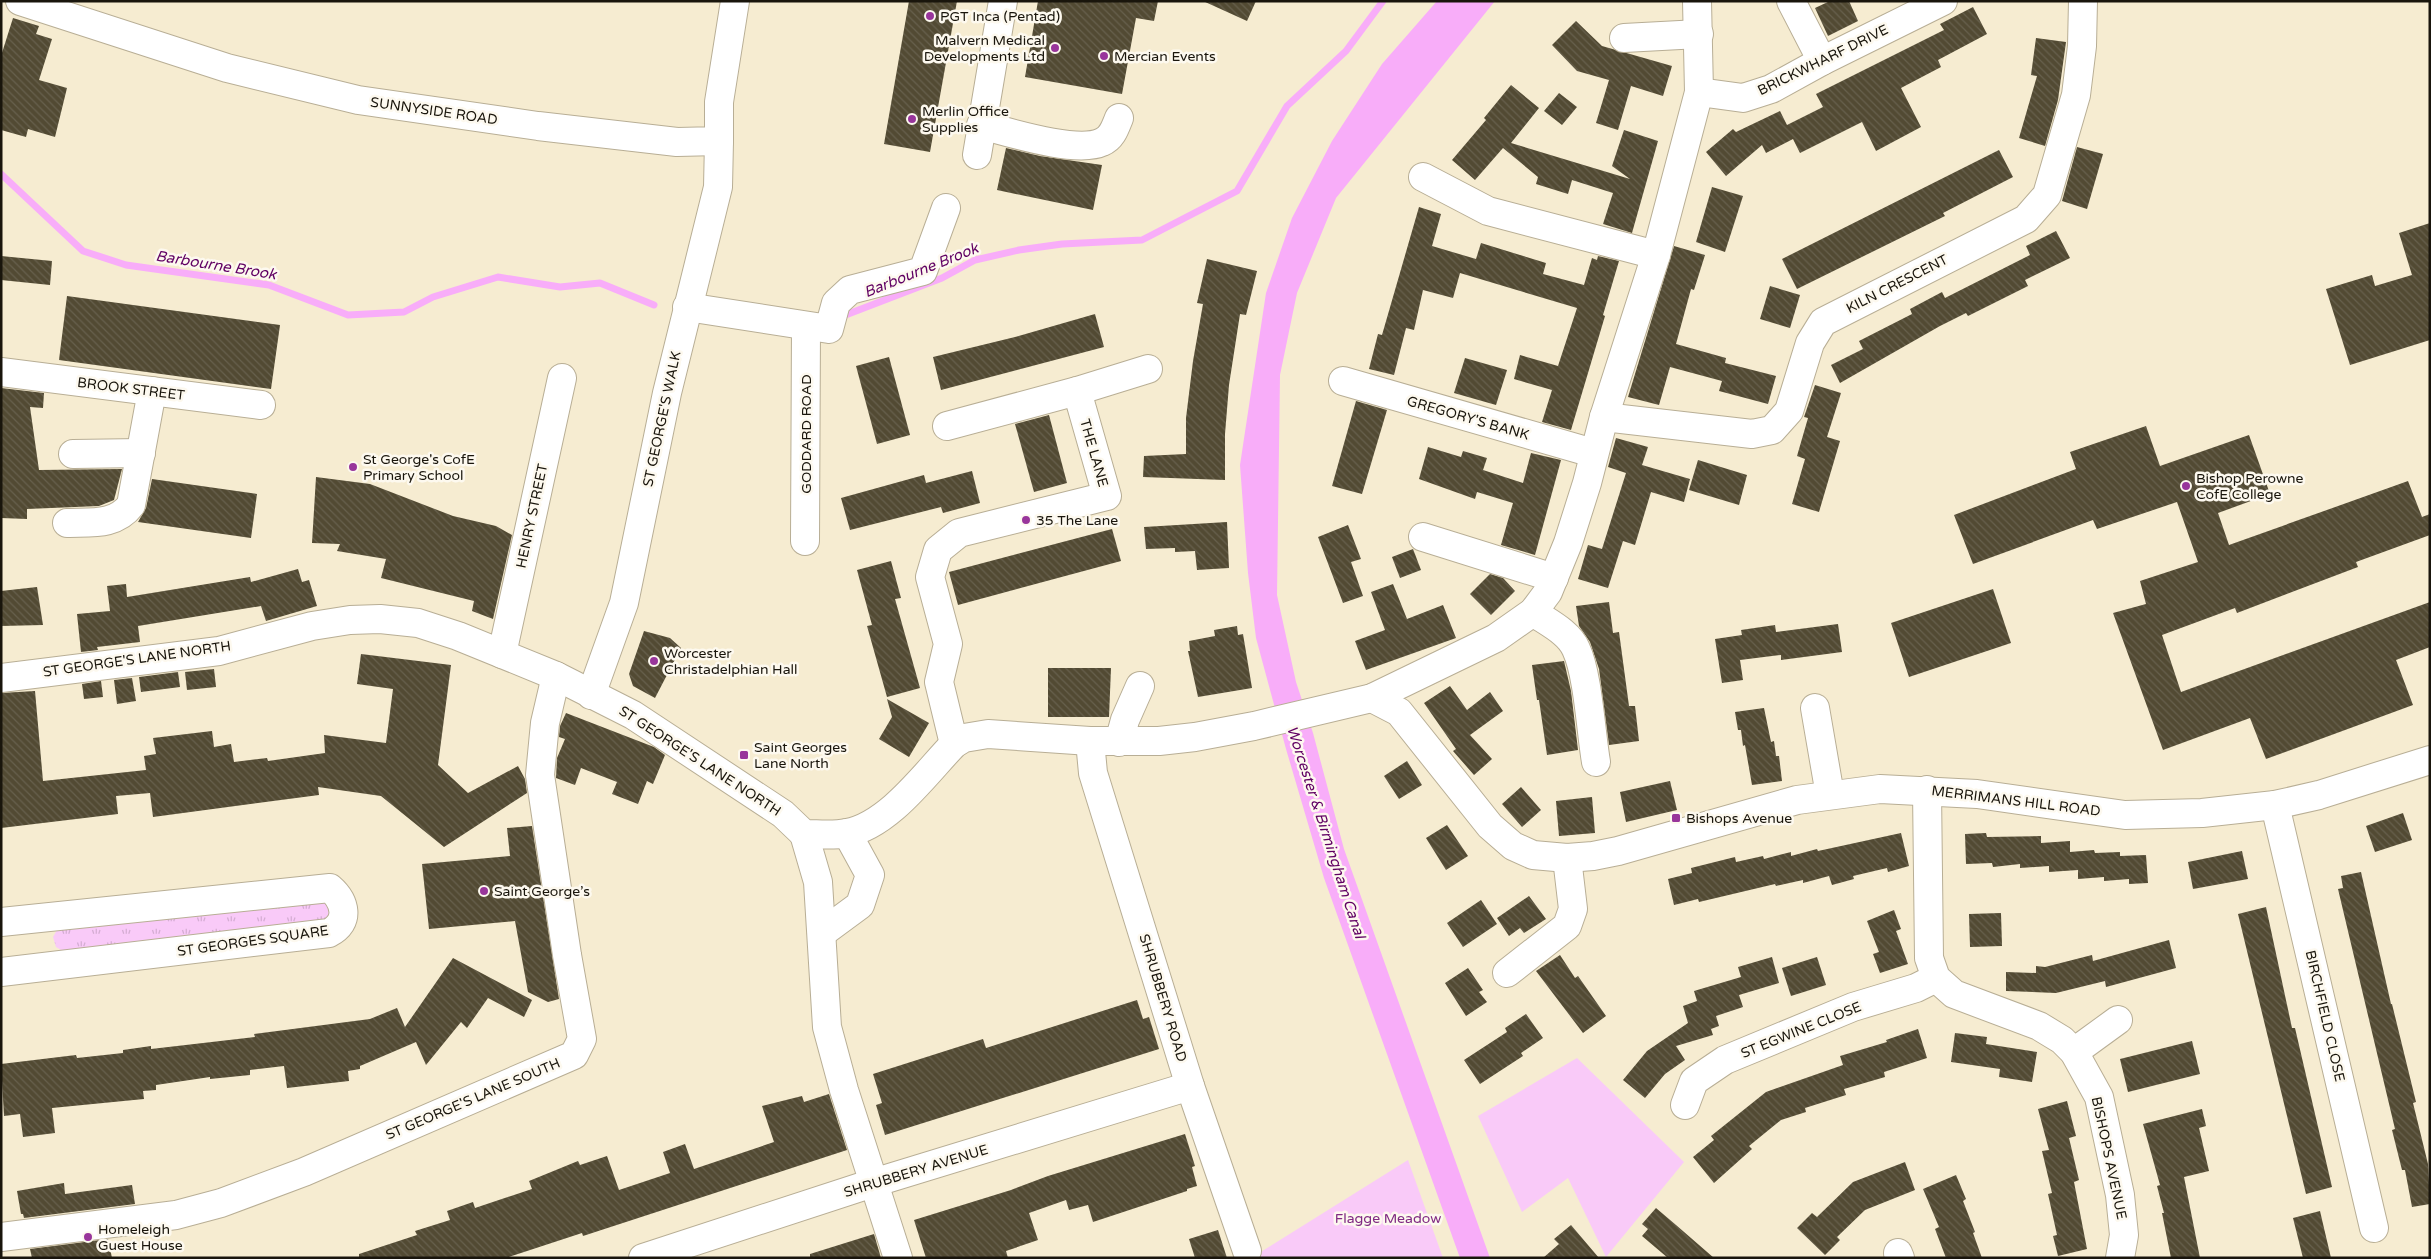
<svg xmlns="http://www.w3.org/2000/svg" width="2431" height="1259" font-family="'Varela Round',sans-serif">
	<defs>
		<pattern id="grass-tufts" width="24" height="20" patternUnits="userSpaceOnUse" patternTransform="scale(1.25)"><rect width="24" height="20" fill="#f9caf8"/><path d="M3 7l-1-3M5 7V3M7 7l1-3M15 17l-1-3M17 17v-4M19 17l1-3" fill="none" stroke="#d5add3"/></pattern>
		<pattern id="building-back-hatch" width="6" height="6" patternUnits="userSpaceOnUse" patternTransform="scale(1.25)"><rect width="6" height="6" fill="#524a33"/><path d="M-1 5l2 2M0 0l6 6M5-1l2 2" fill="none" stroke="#67604d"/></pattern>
	</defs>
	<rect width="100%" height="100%" fill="#f6ecd1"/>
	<!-- grass -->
	<polygon fill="url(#grass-tufts)" points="328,897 331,918 319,926 68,954 56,947 53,937 60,925"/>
	<!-- green -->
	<g fill="#f9caf8">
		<polygon points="1577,1058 1684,1162 1606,1257 1568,1178 1522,1212 1478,1116"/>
		<polygon points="1408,1160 1443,1258 1251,1258"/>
	</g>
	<!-- water -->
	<polygon fill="#f8adf9" points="1437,1 1495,1 1336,198 1297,293 1280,375 1277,595 1296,682 1313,733 1344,849 1490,1258 1460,1258 1324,878 1286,749 1256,638 1248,573 1240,465 1266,293 1292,218 1332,141 1382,64"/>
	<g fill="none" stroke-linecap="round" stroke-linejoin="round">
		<!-- stream -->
		<g stroke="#f8adf9" stroke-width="7">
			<polyline points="1,174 83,251 126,265 269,285 348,315 404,312 433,297 498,277 560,287 600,283 654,305"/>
			<polyline points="843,316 942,278 975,260 1019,250 1062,244 1142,240 1237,191 1287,106 1346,51 1383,1"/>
		</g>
	</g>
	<!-- building -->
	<g fill="url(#building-back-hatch)">
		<polygon points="909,1 957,1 930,152 884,144"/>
		<polygon points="1038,1 1158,1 1154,21 1136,18 1122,94 1025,77"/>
		<polygon points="1203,1 1256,1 1247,21"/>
		<polygon points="1830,1 1849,1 1858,21 1828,36 1815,8"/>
		<polygon points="1973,7 1987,34 1938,60 1941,67 1901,88 1921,127 1876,151 1862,122 1800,153 1793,139 1766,153 1762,145 1726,176 1706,152 1733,129 1736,132 1780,111 1787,125 1823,107 1816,94 1944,30 1940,24"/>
		<polygon points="13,18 39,26 36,34 52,39 39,80 67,88 55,137 28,129 26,137 1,130 1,56"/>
		<polygon points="1576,21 1602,46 1672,66 1663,96 1631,86 1618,130 1596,123 1609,80 1577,71 1552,45"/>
		<polygon points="2036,38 2066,42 2058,100 2045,146 2019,138 2037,76 2031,75"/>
		<polygon points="1511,85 1539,108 1511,143 1630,179 1612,166 1624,130 1658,141 1632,233 1603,224 1613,193 1572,180 1568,194 1536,184 1538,177 1503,148 1475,180 1452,160 1486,120 1484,118"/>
		<polygon points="1559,93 1577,107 1562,125 1544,111"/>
		<polygon points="2077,147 2103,154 2087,209 2062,201"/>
		<polygon points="1006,148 1040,156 1102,165 1093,210 997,190"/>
		<polygon points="1999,150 2013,177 1943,213 1945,216 1797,289 1782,259"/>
		<polygon points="1712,187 1743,196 1725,252 1696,242"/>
		<polygon points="1419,207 1441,214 1432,246 1476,259 1481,243 1546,263 1543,274 1584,285 1592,258 1597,260 1598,256 1619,261 1603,315 1605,316 1571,430 1542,422 1552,390 1514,379 1520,355 1558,366 1577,308 1460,273 1453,298 1423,290 1414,330 1406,328 1394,375 1369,369 1378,334 1382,335"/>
		<polygon points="2430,223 2430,340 2350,365 2326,289 2372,275 2375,286 2412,275 2399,233"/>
		<polygon points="2056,231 2070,258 2025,280 2028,286 1968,316 1966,313 1940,326 1840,383 1831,365 1863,349 1859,341 1912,314 1910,309 1942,292 1945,298 2030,255 2026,246"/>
		<polygon points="1674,246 1705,255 1694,290 1691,289 1676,344 1726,358 1725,363 1776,376 1768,404 1719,391 1722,381 1670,367 1659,405 1628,397"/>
		<polygon points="1,256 52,261 50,285 1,280"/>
		<polygon points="1207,259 1257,271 1246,315 1240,314 1229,385 1225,434 1225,480 1143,477 1144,456 1186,454 1186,418 1193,361 1203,304 1197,303"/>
		<polygon points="1770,286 1800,295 1790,328 1760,319"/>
		<polygon points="67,296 280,325 271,389 59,360"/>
		<polygon points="1095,314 1104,347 941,390 933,357 1015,337"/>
		<polygon points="889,357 910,435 877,444 856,366"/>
		<polygon points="1465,358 1507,370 1496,405 1454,393"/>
		<polygon points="1815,385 1841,393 1827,437 1840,441 1819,512 1792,504 1805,459 1797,456 1808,418 1804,417"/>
		<polygon points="1,388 44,393 43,408 30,407 39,470 122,469 114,500 99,506 27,509 27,519 1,518"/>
		<polygon points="1356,401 1387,410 1362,494 1332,486"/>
		<polygon points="1049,415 1067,483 1034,492 1015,424"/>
		<polygon points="2146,426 2160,466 2249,435 2270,494 2218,513 2229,545 2408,481 2422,517 2430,514 2430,535 2356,562 2358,567 2237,613 2235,608 2162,635 2181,692 2430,602 2430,647 2396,660 2413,705 2266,759 2250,718 2163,750 2113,613 2146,604 2140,581 2198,562 2177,502 2097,529 2093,520 1973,564 1954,515 2076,469 2070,452"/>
		<polygon points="1616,438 1648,447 1642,465 1690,479 1684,502 1651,492 1635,545 1623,541 1608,588 1578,579 1588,545 1602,549 1626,473 1608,467"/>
		<polygon points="1428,447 1461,457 1463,451 1487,458 1483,470 1523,483 1531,453 1561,460 1535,555 1501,545 1513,503 1477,492 1475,499 1419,479"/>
		<polygon points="1698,460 1747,475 1739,505 1689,490"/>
		<polygon points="972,471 980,503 943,513 941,507 850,530 841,498 924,475 926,483"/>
		<polygon points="316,477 370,484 453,516 496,526 512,535 493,619 472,611 474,601 381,578 386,559 337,551 340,544 312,543"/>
		<polygon points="152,479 257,494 251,538 138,522 146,508"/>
		<polygon points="1227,522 1229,568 1197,570 1195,551 1175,552 1175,548 1146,549 1144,527"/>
		<polygon points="1348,525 1361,559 1351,562 1363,596 1343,603 1318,537"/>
		<polygon points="1112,529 1121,561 958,605 949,572"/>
		<polygon points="1413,549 1421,570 1400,578 1392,557"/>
		<polygon points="891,561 901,598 895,599 920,688 887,697 867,626 872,625 857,570"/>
		<polygon points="298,569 302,582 309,580 317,606 266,621 261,606 138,626 140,642 97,647 98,650 81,652 77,614 110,611 107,586 126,584 127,597 250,577 251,582"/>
		<polygon points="1490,574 1503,578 1515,591 1491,615 1470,594"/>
		<polygon points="1393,584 1407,619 1443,605 1456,638 1366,670 1355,641 1385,630 1371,592"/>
		<polygon points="37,587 43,625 1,626 1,591"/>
		<polygon points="1993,589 2011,643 1909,677 1891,623"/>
		<polygon points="1609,602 1613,633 1619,632 1629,706 1635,706 1639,741 1609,745 1599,669 1590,642 1579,626 1576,606"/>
		<polygon points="1838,624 1842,652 1781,660 1781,655 1740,660 1743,680 1722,683 1715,639 1742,635 1741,630 1775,625 1776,632"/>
		<polygon points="1237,626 1238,635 1243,634 1252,688 1198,697 1188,651 1190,651 1189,641 1215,636 1214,630"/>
		<polygon points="644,631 670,638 681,648 655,698 633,686 629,674"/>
		<polygon points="361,654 451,665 438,765 468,793 518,766 525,779 527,793 444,847 381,796 318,787 319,795 153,817 150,793 116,796 118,814 1,828 1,693 35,691 43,781 146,770 144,756 156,754 153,738 212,731 214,747 231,744 234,762 267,758 268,761 325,753 324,735 386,743 393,689 357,684"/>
		<polygon points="1564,661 1571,691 1578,750 1547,755 1539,700 1537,700 1532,665"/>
		<polygon points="1048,668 1111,668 1109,717 1048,717"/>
		<polygon points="214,669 216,687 187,690 185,672"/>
		<polygon points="178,672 180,687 141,692 139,677"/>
		<polygon points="132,678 136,701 117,704 114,680"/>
		<polygon points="101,681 103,697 84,699 82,684"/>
		<polygon points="1450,686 1467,710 1490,692 1503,711 1470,735 1492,759 1474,775 1453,751 1456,749 1424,703"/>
		<polygon points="887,699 929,723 909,757 879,739 892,717"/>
		<polygon points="1764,708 1771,742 1774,741 1776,756 1779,756 1782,781 1752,785 1745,745 1743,746 1741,730 1738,730 1735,712"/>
		<polygon points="566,713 654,747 665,755 653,784 647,781 638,804 612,794 617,782 581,768 575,785 556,778 557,758 565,739 559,737 560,726"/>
		<polygon points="1407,761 1422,785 1399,799 1384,776"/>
		<polygon points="1670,781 1677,810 1626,822 1620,792"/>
		<polygon points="1521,787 1541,810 1522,827 1502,804"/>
		<polygon points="1592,797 1595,833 1559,836 1556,801"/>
		<polygon points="2403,813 2412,840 2375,852 2366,826"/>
		<polygon points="1447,825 1468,856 1446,870 1426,838"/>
		<polygon points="532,826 559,999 548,1002 528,992 515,921 429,929 422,864 510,856 507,828"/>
		<polygon points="1901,833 1909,866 1888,872 1887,868 1853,876 1854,879 1832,885 1829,876 1803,883 1803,880 1776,886 1775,884 1699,902 1698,899 1674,905 1668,879 1692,873 1691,868 1735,857 1736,862 1763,856 1764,859 1791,852 1791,856 1817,849 1818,851"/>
		<polygon points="1986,833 1987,837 2041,836 2041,843 2070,841 2070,852 2094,850 2095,853 2120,852 2120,856 2146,855 2148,883 2129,884 2129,879 2104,881 2104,877 2078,879 2078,870 2049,872 2049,866 2020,868 2020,864 1993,867 1992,863 1966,864 1965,834"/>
		<polygon points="2242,851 2248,879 2193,889 2188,862"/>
		<polygon points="2361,872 2391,1004 2392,1004 2416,1102 2413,1103 2428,1164 2430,1204 2412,1207 2405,1170 2402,1170 2392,1130 2395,1129 2338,889 2343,888 2341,876"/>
		<polygon points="1529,896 1546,919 1524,933 1520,928 1509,936 1497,918"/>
		<polygon points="1481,900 1497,924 1463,947 1447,923"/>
		<polygon points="2266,907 2292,1028 2295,1028 2332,1187 2306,1194 2238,914"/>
		<polygon points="1894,910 1901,929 1896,931 1908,964 1880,973 1873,954 1879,952 1867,921"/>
		<polygon points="2001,913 2002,946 1970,947 1969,914"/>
		<polygon points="2169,940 2176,968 2106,987 2105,981 2056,993 2006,991 2006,972 2036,973 2036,966 2045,967 2092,955 2093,961"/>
		<polygon points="1560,955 1575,978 1578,976 1606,1016 1583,1033 1536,971"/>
		<polygon points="1772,957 1779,983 1739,995 1743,1007 1716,1016 1719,1026 1711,1029 1713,1035 1676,1046 1685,1060 1665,1074 1645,1098 1623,1080 1647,1051 1688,1023 1683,1006 1697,1001 1694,991 1741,977 1738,967"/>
		<polygon points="1817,957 1826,985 1791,996 1782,968"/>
		<polygon points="453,958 532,1000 524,1017 488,998 467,1028 461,1022 426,1065 416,1042 360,1066 360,1069 348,1071 349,1081 287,1088 284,1066 250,1070 250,1075 210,1079 210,1077 156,1085 156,1090 143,1091 144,1099 52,1108 55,1133 23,1137 20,1114 4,1116 1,1064 76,1055 77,1058 123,1053 123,1050 151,1046 151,1049 255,1037 254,1034 370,1019 397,1008 405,1027"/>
		<polygon points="1468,968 1483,990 1479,992 1487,1002 1466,1016 1445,983"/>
		<polygon points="1137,1000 1143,1019 1149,1017 1159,1049 885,1135 876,1105 882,1103 873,1074 983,1039 986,1048"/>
		<polygon points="1526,1014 1543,1038 1521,1053 1523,1056 1480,1084 1464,1060 1507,1032 1505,1028"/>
		<polygon points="1918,1029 1927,1058 1884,1072 1885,1077 1844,1089 1846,1095 1805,1108 1806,1112 1781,1120 1749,1146 1752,1149 1714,1183 1693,1157 1714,1140 1711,1136 1766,1092 1843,1065 1840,1056 1887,1042 1886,1040"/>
		<polygon points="1955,1033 1987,1037 1986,1044 2037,1052 2032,1082 1999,1077 2000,1069 1951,1062"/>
		<polygon points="2192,1041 2200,1074 2128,1092 2120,1059"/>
		<polygon points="829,1094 847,1150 583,1236 582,1233 506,1258 359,1258 359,1254 417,1235 415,1231 450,1220 447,1211 473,1202 475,1208 532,1189 529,1181 578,1161 580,1165 607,1156 619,1190 670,1173 663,1152 685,1144 694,1169 774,1142 762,1106 802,1096 804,1102"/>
		<polygon points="2067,1101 2076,1136 2069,1138 2079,1180 2074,1182 2087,1249 2058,1256 2053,1236 2057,1235 2048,1194 2052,1193 2042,1151 2049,1150 2038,1109"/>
		<polygon points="2202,1109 2206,1126 2199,1128 2209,1171 2184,1177 2200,1258 2171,1258 2162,1213 2164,1213 2157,1186 2160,1185 2143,1124"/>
		<polygon points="1185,1134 1195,1166 1192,1167 1197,1186 1187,1189 1187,1191 1093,1222 1088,1205 1069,1210 1066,1200 1029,1213 1038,1240 1006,1251 1008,1258 926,1258 914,1220 1011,1190 1048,1176"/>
		<polygon points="1905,1162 1915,1190 1865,1210 1837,1237 1840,1240 1825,1255 1797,1228 1812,1213 1817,1217 1853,1182"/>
		<polygon points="1956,1175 1966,1199 1963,1201 1975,1232 1973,1233 1982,1258 1946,1258 1935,1229 1939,1227 1923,1189"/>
		<polygon points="64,1183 65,1194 132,1185 135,1204 24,1218 23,1214 21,1214 17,1191"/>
		<polygon points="1656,1208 1676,1225 1714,1258 1668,1258 1642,1236 1648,1229 1642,1224"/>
		<polygon points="2320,1211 2331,1258 2303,1258 2293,1218"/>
		<polygon points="1571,1225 1599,1258 1543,1258 1559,1244 1554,1239"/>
		<polygon points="1218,1230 1227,1258 1195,1258 1189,1239"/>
		<polygon points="874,1234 881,1258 810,1258 810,1254"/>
		<polygon points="108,1239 112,1258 32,1258 30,1249"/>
	</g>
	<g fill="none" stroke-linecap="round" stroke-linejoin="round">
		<defs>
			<g id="minor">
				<polyline points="20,1 227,68 358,100 538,126 677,142 719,141 719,102 735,1"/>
				<polyline points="1791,1 1822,61"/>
				<polyline points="1624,38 1699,34"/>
				<polyline points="1699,92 1743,98 1771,89 1822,61 1943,1"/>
				<path d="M981,125c27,7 96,29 121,17 10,-4 13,-14 17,-24"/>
				<polyline points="977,155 1003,1"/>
				<polyline points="1423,177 1488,211 1656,255"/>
				<polyline points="687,307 829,329 836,303 850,290 923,271 946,208"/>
				<polyline points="1,372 261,405"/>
				<polyline points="1343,381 1593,453"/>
				<polyline points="1077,391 1148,369"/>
				<polyline points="1604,417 1752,434 1772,430 1789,411 1810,343 1823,322 2026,219 2047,195 2076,95 2082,46 2083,1"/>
				<polyline points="947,426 1077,391 1107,496 959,533 938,550 930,577 948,644 939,682 954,744"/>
				<polyline points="73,454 141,453"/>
				<path d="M67,523c24,-1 48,3 64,-18l21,-114"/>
				<polyline points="1423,537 1554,578"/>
				<polyline points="805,541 806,327"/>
				<path d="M1533,612c14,10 36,20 43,37 12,25 15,84 20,113"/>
				<polyline points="502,654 562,378"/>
				<path d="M1,678l218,-27 93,-25 38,-6 30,-1 38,4 40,13 98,40 77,39 150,99 21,20c14,0 29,2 43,-1 42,-8 78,-59 107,-89l10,-6 24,-4 102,7h69l36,-4 59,-11 118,-28 124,-60 37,-26 15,-20 20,-49 19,-60 17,-66 52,-162 43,-163 -2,-91"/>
				<polyline points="591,695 624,603 667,393 718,187 719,141"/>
				<polyline points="1372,698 1399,712 1490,826 1513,846 1533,855 1567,858 1593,856 1618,851 1797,800 1880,789 1977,794 2125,815 2202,813 2275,805 2319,795 2430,760"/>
				<polyline points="1815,708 1830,795"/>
				<polyline points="1090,741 1093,773 1190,1086 1247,1251"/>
				<polyline points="1119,742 1125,720 1140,686"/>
				<polyline points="1927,790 1929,958 1936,978 1954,994 2039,1026 2062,1040 2074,1052 2099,1097 2120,1195 2124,1235 2120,1258"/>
				<polyline points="2275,805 2374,1228"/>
				<polyline points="804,834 818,882 827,1027 844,1090 898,1258"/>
				<path d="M1,922l329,-34c15,13 21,34 -1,45l-328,39"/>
				<polyline points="822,933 860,905 870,875 847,833"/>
				<polyline points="1507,973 1567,926 1573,909 1567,858"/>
				<polyline points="2074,1052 2118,1020"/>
				<polyline points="1685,1105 1694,1081 1725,1060 1853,1007 1916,988 1936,978"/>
				<polyline points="1,1237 176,1215 221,1203 304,1172 574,1055 582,1039 567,955 540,775 545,723 556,676"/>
				<polyline points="1898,1253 1900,1258"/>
				<polyline points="643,1258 873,1183 1190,1086"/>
			</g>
		</defs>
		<!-- minor casing -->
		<use href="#minor" stroke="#b8ae95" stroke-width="30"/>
		<!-- minor -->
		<use href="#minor" stroke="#fff" stroke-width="28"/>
	</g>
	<!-- markers -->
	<g fill="#98359b" stroke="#fdf9ef" stroke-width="2">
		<circle cx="930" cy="16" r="5"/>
		<circle cx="1055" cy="48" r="5"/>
		<circle cx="1104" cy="56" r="5"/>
		<circle cx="912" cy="119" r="5"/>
		<circle cx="353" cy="467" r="5"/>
		<circle cx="2186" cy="486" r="5"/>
		<circle cx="1026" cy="520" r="5"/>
		<circle cx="654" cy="661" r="5"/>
		<rect x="739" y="750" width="10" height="10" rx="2.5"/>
		<rect x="1671" y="813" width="10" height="10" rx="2.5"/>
		<circle cx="484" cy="891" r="5"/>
		<circle cx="88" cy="1237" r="5"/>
	</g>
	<g text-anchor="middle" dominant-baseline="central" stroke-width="5" stroke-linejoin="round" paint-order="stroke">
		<!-- poi labels -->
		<g font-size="14" fill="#19150c" stroke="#fdf9ef" text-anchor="start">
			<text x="940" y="16">PGT Inca (Pentad)</text>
			<text x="1045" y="40" text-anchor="end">Malvern Medical<tspan x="1045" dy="16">Developments Ltd</tspan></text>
			<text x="1114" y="56">Mercian Events</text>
			<text x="922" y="111">Merlin Office<tspan x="922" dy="16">Supplies</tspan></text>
			<text x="363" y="459">St George's CofE<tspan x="363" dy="16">Primary School</tspan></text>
			<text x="2196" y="478">Bishop Perowne<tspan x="2196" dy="16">CofE College</tspan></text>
			<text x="1036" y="520">35 The Lane</text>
			<text x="664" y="653">Worcester<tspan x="664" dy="16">Christadelphian Hall</tspan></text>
			<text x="754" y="747">Saint Georges<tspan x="754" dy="16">Lane North</tspan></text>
			<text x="1686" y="818">Bishops Avenue</text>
			<text x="494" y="891">Saint George’s</text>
			<text x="98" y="1229">Homeleigh<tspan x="98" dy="16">Guest House</tspan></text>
		</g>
		<!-- street labels -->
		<g font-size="14" fill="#19150c" stroke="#fdf9ef">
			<text transform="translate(1823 60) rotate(-26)">BRICKWHARF DRIVE</text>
			<text transform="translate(434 111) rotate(8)">SUNNYSIDE ROAD</text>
			<text transform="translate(1897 284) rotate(-27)">KILN CRESCENT</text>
			<text transform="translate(131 389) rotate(7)">BROOK STREET</text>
			<text transform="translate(1468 418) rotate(16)">GREGORY'S BANK</text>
			<text transform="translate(662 419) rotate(-78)">ST GEORGE'S WALK</text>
			<text transform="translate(806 434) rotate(-90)">GODDARD ROAD</text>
			<text transform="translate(1094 453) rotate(74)">THE LANE</text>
			<text transform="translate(532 516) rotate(-78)">HENRY STREET</text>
			<text transform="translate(137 659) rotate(-8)">ST GEORGE'S LANE NORTH</text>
			<text transform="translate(700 761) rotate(33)">ST GEORGE'S LANE NORTH</text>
			<text transform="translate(2016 801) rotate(7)">MERRIMANS HILL ROAD</text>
			<text transform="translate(253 941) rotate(-8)">ST GEORGES SQUARE</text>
			<text transform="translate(1163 998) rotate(73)">SHRUBBERY ROAD</text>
			<text transform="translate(2325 1016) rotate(77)">BIRCHFIELD CLOSE</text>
			<text transform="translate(1801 1030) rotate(-22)">ST EGWINE CLOSE</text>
			<text transform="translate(473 1099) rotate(-23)">ST GEORGE'S LANE SOUTH</text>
			<text transform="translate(2109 1158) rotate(78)">BISHOPS AVENUE</text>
			<text transform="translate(916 1171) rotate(-17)">SHRUBBERY AVENUE</text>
		</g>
		<!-- park labels -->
		<g font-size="14" fill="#802a83" stroke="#fdf9ef">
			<text x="1388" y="1218">Flagge Meadow</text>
		</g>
		<!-- water labels -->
		<g font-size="15" font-style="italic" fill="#600063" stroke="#fdf9ef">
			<text transform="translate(216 265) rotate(9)">Barbourne Brook</text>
			<text transform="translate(921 270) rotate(-22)">Barbourne Brook</text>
			<text transform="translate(1326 832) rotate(72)">Worcester &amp; Birmingham Canal</text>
		</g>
	</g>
	<!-- border -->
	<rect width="2431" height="1259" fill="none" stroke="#19150c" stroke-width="5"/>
</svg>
